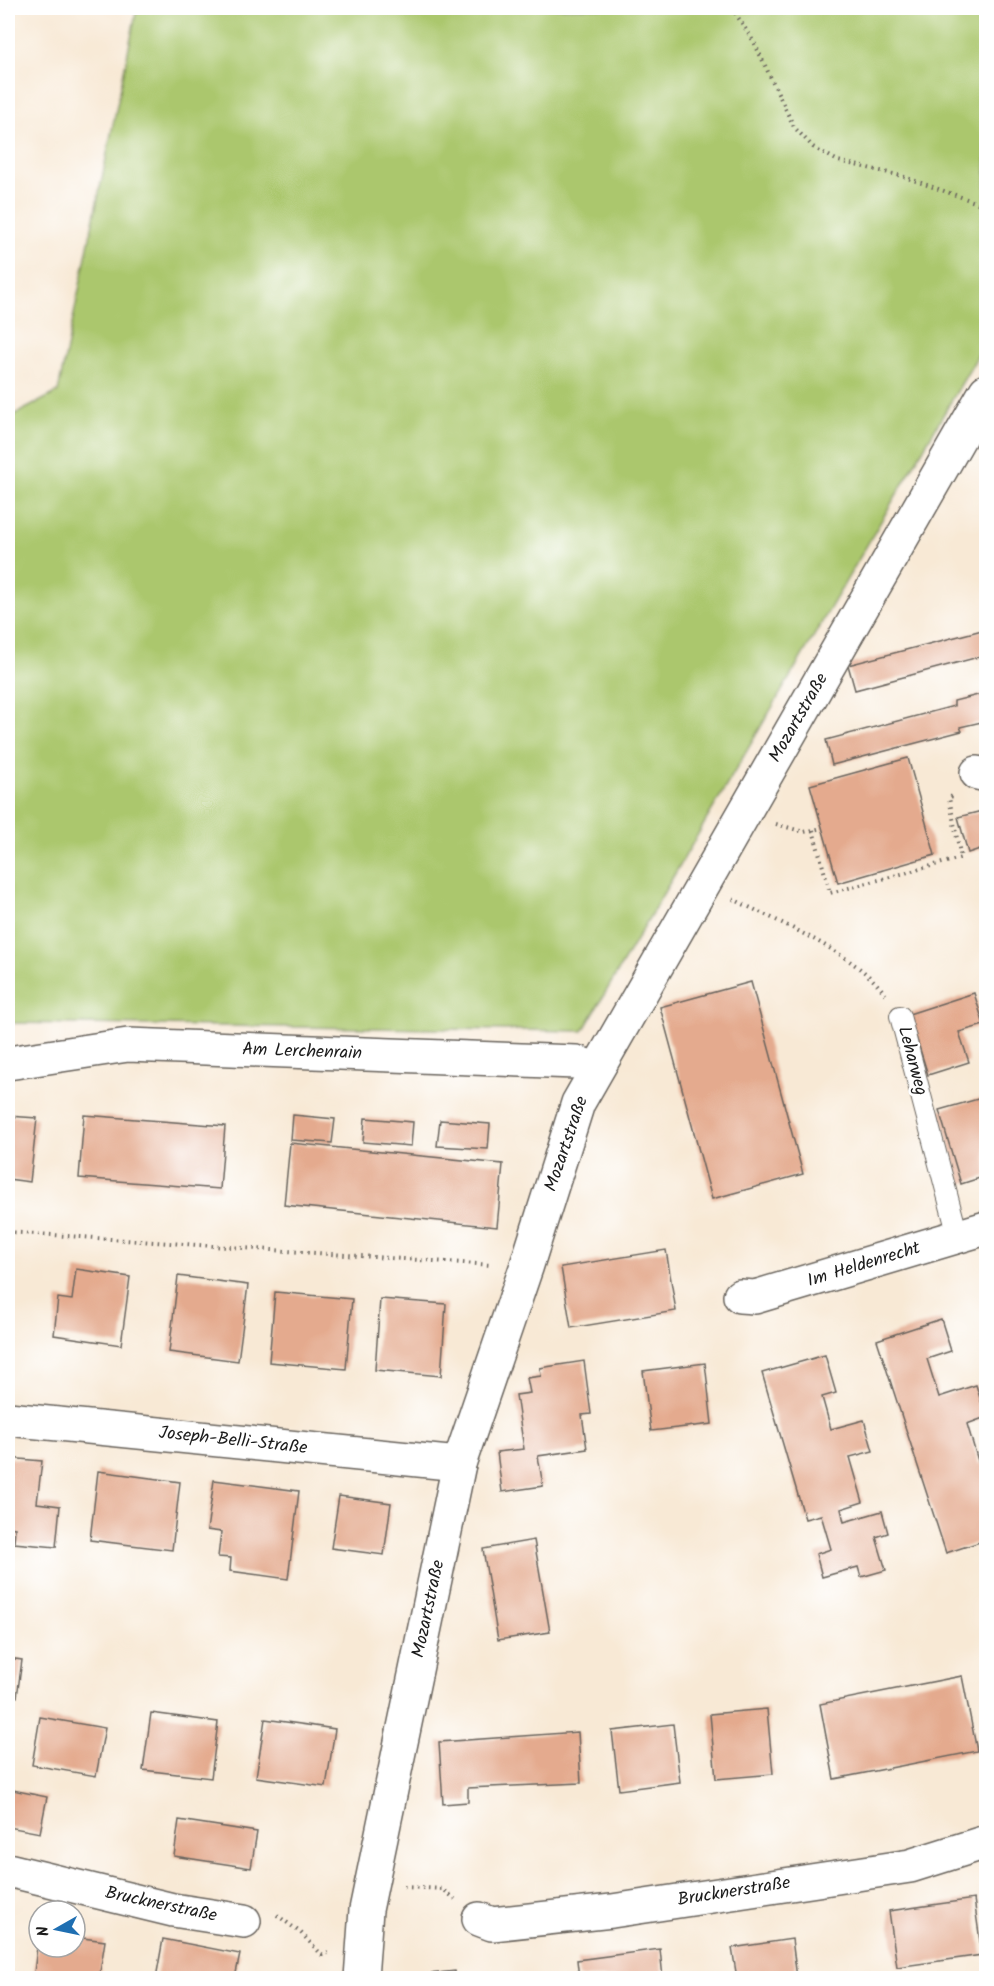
<svg xmlns="http://www.w3.org/2000/svg" width="994" height="1986" font-family="Kalam,sans-serif">
	<rect width="100%" height="100%" fill="#fff"/>
	<filter id="ink" filterUnits="userSpaceOnUse"><feTurbulence type="fractalNoise" baseFrequency=".0167" numOctaves="2"/><feDisplacementMap in="SourceGraphic" scale="12" xChannelSelector="R" yChannelSelector="G"/><feConvolveMatrix kernelMatrix="1 2 1 2 8 2 1 2 1" color-interpolation-filters="sRGB"/></filter>
	<filter id="wash" filterUnits="userSpaceOnUse"><feTurbulence type="fractalNoise" baseFrequency=".008" numOctaves="4" result="noise"/><feDisplacementMap in="SourceGraphic" scale="24" xChannelSelector="R" yChannelSelector="G"/><feGaussianBlur stdDeviation="1.35" result="paint"/><feColorMatrix in="noise" values="0 0 0 0 0 0 0 0 0 0 0 0 0 0 0 0 0 1.4 0 .05"/><feComposite in="paint" operator="in"/></filter>
	<g filter="url(#wash)">
		<rect width="100%" height="100%" fill="#f8e9d5"/>
		<!-- green -->
		<polygon fill="#abc76d" stroke="#647244" stroke-width="1.5" points="137,8 986,8 986,346 984,345 583,1031 8,1023 8,418 58,392"/>
		<g id="blocks">
			<!-- building -->
			<g fill="#e4aa8e">
				<polygon points="986,629 986,655 855,690 848,665"/>
				<polygon points="986,693 986,721 960,727 962,731 832,765 826,740 954,706 954,701"/>
				<polygon points="908,758 935,855 838,883 810,785"/>
				<polygon points="986,810 986,847 968,853 958,817"/>
				<polygon points="751,982 803,1174 712,1199 660,1007"/>
				<polygon points="974,993 984,1025 959,1032 969,1062 928,1075 909,1014"/>
				<polygon points="985,1097 986,1176 961,1184 939,1110"/>
				<polygon points="84,1115 225,1126 220,1189 79,1178"/>
				<polygon points="293,1115 335,1119 332,1143 291,1140"/>
				<polygon points="8,1116 37,1118 30,1182 8,1179"/>
				<polygon points="365,1118 413,1122 411,1146 363,1142"/>
				<polygon points="440,1120 490,1124 488,1149 437,1146"/>
				<polygon points="290,1143 503,1164 497,1227 284,1205"/>
				<polygon points="666,1250 676,1311 571,1328 561,1267"/>
				<polygon points="8,1262 14,1262 9,1328 8,1327"/>
				<polygon points="76,1269 130,1277 121,1345 54,1335 58,1298 72,1300"/>
				<polygon points="178,1276 248,1285 238,1361 169,1352"/>
				<polygon points="275,1292 352,1299 346,1369 269,1362"/>
				<polygon points="380,1299 446,1304 441,1376 375,1370"/>
				<polygon points="941,1319 951,1351 927,1359 939,1397 976,1385 986,1417 967,1424 979,1464 986,1462 986,1512 984,1513 986,1540 946,1553 877,1340"/>
				<polygon points="825,1355 836,1393 822,1397 831,1429 864,1420 873,1451 850,1457 863,1502 841,1509 844,1522 882,1511 888,1533 876,1537 886,1570 861,1577 858,1567 822,1577 816,1554 831,1549 821,1515 805,1519 762,1373"/>
				<polygon points="584,1361 591,1414 582,1415 587,1449 538,1456 543,1486 502,1492 497,1452 524,1449 516,1395 530,1393 527,1378 541,1376 540,1368"/>
				<polygon points="705,1363 712,1424 651,1431 643,1371"/>
				<polygon points="8,1458 42,1461 37,1503 60,1506 56,1547 14,1543 15,1528 8,1527"/>
				<polygon points="98,1471 180,1482 172,1550 90,1540"/>
				<polygon points="214,1480 299,1491 288,1579 230,1571 231,1558 218,1557 221,1532 207,1530"/>
				<polygon points="339,1496 391,1503 384,1555 331,1548"/>
				<polygon points="534,1540 550,1632 498,1640 483,1549"/>
				<polygon points="8,1658 22,1660 17,1697 10,1696 9,1703"/>
				<polygon points="962,1676 977,1751 834,1779 820,1704"/>
				<polygon points="767,1709 773,1774 716,1779 710,1714"/>
				<polygon points="151,1713 218,1722 211,1778 143,1770"/>
				<polygon points="40,1717 105,1728 96,1776 32,1765"/>
				<polygon points="265,1719 335,1729 326,1787 256,1777"/>
				<polygon points="673,1724 680,1782 619,1790 612,1731"/>
				<polygon points="578,1732 581,1783 468,1788 468,1802 443,1804 439,1742"/>
				<polygon points="8,1789 47,1797 40,1833 8,1827"/>
				<polygon points="179,1820 257,1832 251,1868 174,1856"/>
				<polygon points="974,1899 982,1955 897,1967 889,1911"/>
				<polygon points="75,1937 105,1941 99,1978 72,1978 34,1973 37,1947 75,1947"/>
				<polygon points="163,1939 240,1954 235,1978 156,1978"/>
				<polygon points="792,1939 797,1978 737,1978 732,1948"/>
				<polygon points="660,1949 663,1978 579,1978 577,1960"/>
				<polygon points="455,1971 456,1978 402,1978 402,1977"/>
			</g>
		</g>
	</g>
	<g filter="url(#ink)">
		<use href="#blocks" fill-opacity="0" stroke="#69645d" stroke-width="1.5"/>
		<g fill="none" stroke-linecap="round" stroke-linejoin="round">
			<defs>
				<polyline id="service" points="900,1016 958,1236"/>
				<g id="minor">
					<polyline points="977,773 986,775"/>
					<polyline points="8,1063 128,1045 576,1062 596,1069"/>
					<polyline points="740,1296 755,1297 986,1228"/>
					<polyline points="8,1419 459,1464"/>
					<polyline points="8,1870 173,1910 244,1921"/>
					<polyline points="479,1919 492,1924 612,1911 910,1866 986,1842"/>
					<polyline points="361,1978 366,1910 459,1464 526,1268 578,1103 986,391"/>
				</g>
			</defs>
			<!-- service casing -->
			<use href="#service" stroke="#69645d" stroke-width="22"/>
			<!-- minor casing -->
			<use href="#minor" stroke="#69645d" stroke-width="36"/>
			<!-- path -->
			<g stroke="#69645d" stroke-width="4" stroke-dasharray="1.5 4.5" stroke-linecap="butt">
				<polyline points="732,8 754,42 794,127 813,147 838,161 902,176 986,206"/>
				<polyline points="776,824 804,832 822,828"/>
				<polyline points="813,830 830,893 961,858 949,798 954,795"/>
				<path d="M733,899c45,23 124,55 152,95"/>
				<polyline points="8,1232 492,1265"/>
				<polyline points="404,1887 443,1889 455,1899"/>
				<polyline points="277,1915 301,1933 322,1955 328,1953"/>
			</g>
			<!-- service -->
			<use href="#service" stroke="#fff" stroke-width="20"/>
			<!-- minor -->
			<use href="#minor" stroke="#fff" stroke-width="33"/>
		</g>
	</g>
	<g text-anchor="middle" dominant-baseline="central" stroke-width="5" stroke-linejoin="round" paint-order="stroke">
		<!-- street labels -->
		<g font-size="18" fill="#1c1c1c" stroke="#fff">
			<text transform="translate(799 718) rotate(-60)">Mozartstraße</text>
			<text transform="translate(302 1052) rotate(2)">Am Lerchenrain</text>
			<text transform="translate(912 1061) rotate(75)">Leharweg</text>
			<text transform="translate(567 1144) rotate(-71)">Mozartstraße</text>
			<text transform="translate(864 1265) rotate(-17)">Im Heldenrecht</text>
			<text transform="translate(233 1441) rotate(6)">Joseph-Belli-Straße</text>
			<text transform="translate(429 1609) rotate(-78)">Mozartstraße</text>
			<text transform="translate(734 1892) rotate(-9)">Brucknerstraße</text>
			<text transform="translate(161 1905) rotate(12)">Brucknerstraße</text>
		</g>
	</g>
	<!-- margin -->
	<rect width="994" height="1986" fill="none" stroke="#fff" stroke-width="30"/>
	<!-- north arrow -->
	<g transform="translate(57 1929) rotate(261)"><circle r="28" fill="#ffffff" stroke="#a4a4a4" stroke-width="1.5"/>
	<path d="M0-4.5L10 22L0 15L-10 22Z" fill="#1f6fb2"/>
	<text y="-9" font-size="16" font-weight="bold" text-anchor="middle" fill="#1c1c1c">N</text>
	</g>
</svg>
